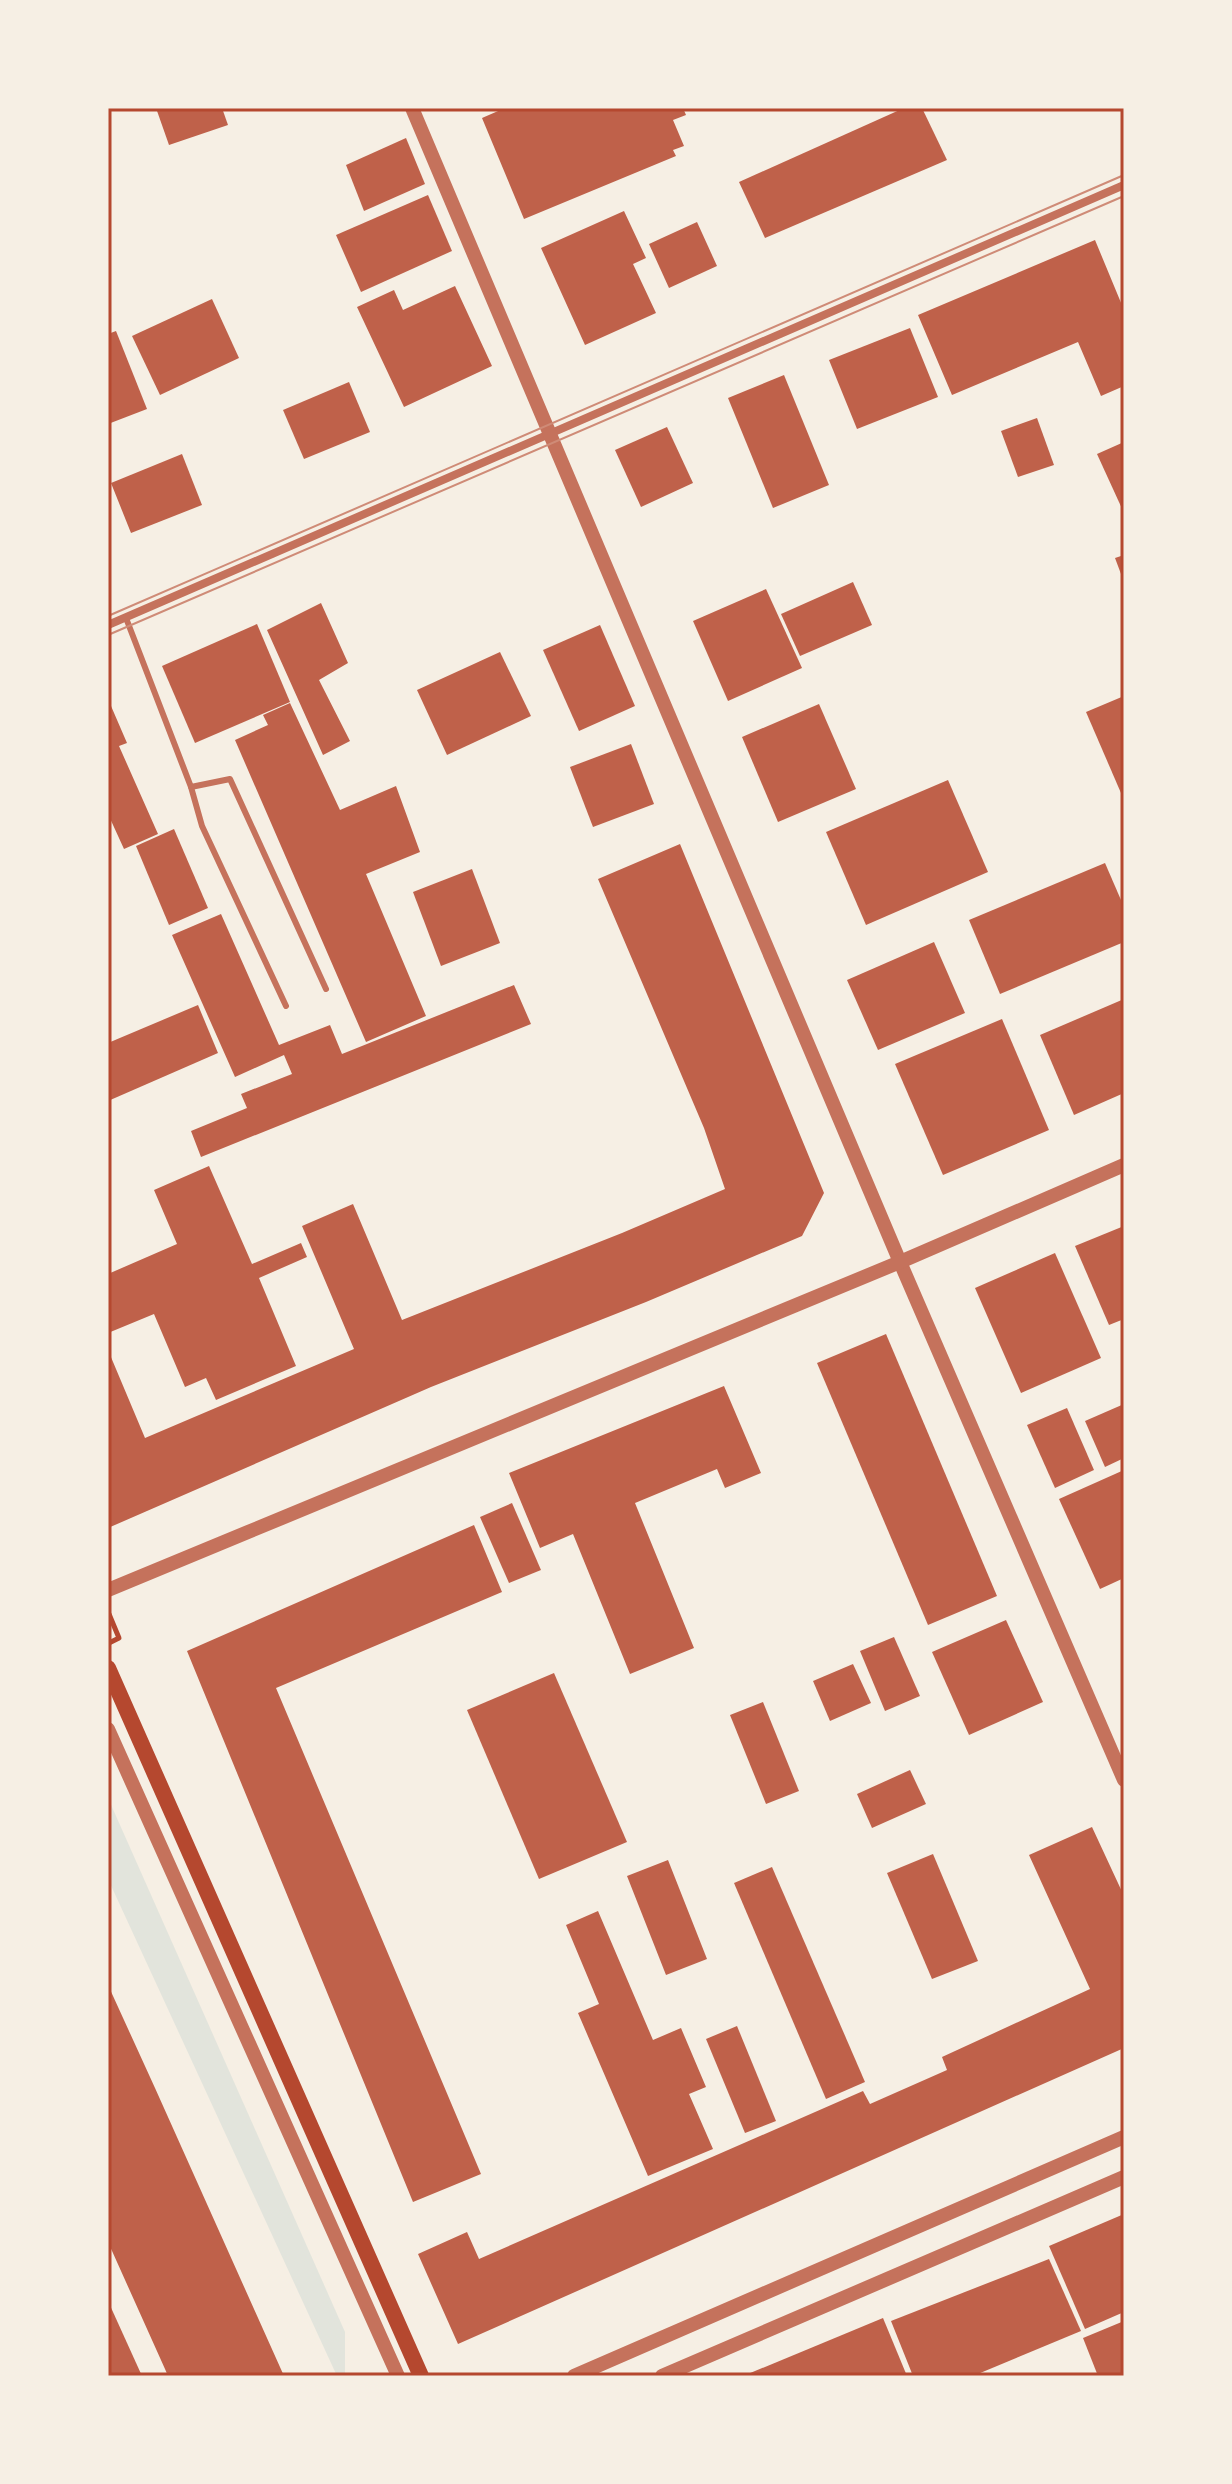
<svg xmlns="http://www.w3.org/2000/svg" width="1232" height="2484" font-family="'IBM Plex Sans',sans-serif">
	<rect width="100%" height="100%" fill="#f6efe4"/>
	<!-- green -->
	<polygon fill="#e2e4dc" points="108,1798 345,2332 345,2376 337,2376 108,1879"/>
	<!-- building -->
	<g fill="#bf614a">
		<polygon points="156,108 222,108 228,125 169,145"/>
		<polygon points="505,108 683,108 686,115 673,120 684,146 673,150 676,156 524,219 482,118"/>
		<polygon points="904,108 922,108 947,160 765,238 739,182"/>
		<polygon points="406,138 425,184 364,211 346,165"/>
		<polygon points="428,195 452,251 361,292 336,235"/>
		<polygon points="624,211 646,258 633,264 656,313 585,345 541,248"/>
		<polygon points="697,222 717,266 669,288 649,244"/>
		<polygon points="1095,240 1124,310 1124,386 1101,396 1078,342 952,395 918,315"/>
		<polygon points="455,286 492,366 404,407 357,307 394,290 403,310"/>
		<polygon points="212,299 239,358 160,395 132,336"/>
		<polygon points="910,328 938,397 857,429 829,360"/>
		<polygon points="116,331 147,409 108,424 108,334"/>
		<polygon points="784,375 829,485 773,508 728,398"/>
		<polygon points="349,382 370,432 304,459 283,410"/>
		<polygon points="1037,418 1054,465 1018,477 1001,431"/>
		<polygon points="667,427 693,483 641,507 615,450"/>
		<polygon points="1124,442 1124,513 1097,454"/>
		<polygon points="182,454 202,505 131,533 111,483"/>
		<polygon points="1124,555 1124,582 1115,558"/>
		<polygon points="853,582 872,625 800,656 781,614"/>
		<polygon points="766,589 802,668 728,701 693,621"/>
		<polygon points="321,603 348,663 319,680 350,741 323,755 267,630"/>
		<polygon points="257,624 290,702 195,743 162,666"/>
		<polygon points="600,625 635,706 579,731 543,650"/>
		<polygon points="500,652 531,716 447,755 417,690"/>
		<polygon points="1124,696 1124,800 1086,712"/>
		<polygon points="108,699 127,743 119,746 158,834 124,849 108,814"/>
		<polygon points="290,703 340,810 396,786 420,852 366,874 426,1016 366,1042 235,740 268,725 263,715"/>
		<polygon points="819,704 856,789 778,822 742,737"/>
		<polygon points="631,744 654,804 593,827 570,767"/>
		<polygon points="948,780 988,872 866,925 826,832"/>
		<polygon points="174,829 208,908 169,925 136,846"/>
		<polygon points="680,844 824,1193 802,1236 646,1302 431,1387 108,1528 108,1350 145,1438 354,1349 302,1226 353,1204 402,1320 622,1233 725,1189 704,1128 598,879"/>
		<polygon points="1105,863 1124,907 1124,942 1000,994 969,920"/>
		<polygon points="472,869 500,943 441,966 413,892"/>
		<polygon points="221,914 279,1045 330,1025 342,1054 514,985 531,1024 201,1157 191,1131 247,1108 241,1094 292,1074 284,1055 235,1077 172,935"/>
		<polygon points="934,942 965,1013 878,1050 847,980"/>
		<polygon points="1124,999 1124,1093 1074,1115 1040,1035"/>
		<polygon points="198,1005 218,1053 108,1101 108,1043"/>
		<polygon points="1002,1019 1049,1130 943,1175 895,1064"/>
		<polygon points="209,1166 252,1264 301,1243 307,1257 259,1278 296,1366 216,1400 206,1378 185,1387 154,1314 108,1333 108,1274 177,1244 154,1190"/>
		<polygon points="1124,1226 1124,1319 1109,1325 1075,1246"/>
		<polygon points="1055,1253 1101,1358 1021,1393 975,1288"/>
		<polygon points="886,1334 997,1596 928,1625 817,1363"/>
		<polygon points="724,1386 761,1473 725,1488 717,1469 635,1503 694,1648 630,1674 573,1534 540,1548 509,1473"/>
		<polygon points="1124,1404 1124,1458 1105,1467 1085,1421"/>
		<polygon points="1067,1408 1094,1470 1055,1488 1027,1425"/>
		<polygon points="1124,1470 1124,1578 1100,1589 1059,1499"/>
		<polygon points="512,1503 541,1570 509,1583 480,1517"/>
		<polygon points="474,1525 502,1592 276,1688 481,2174 413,2202 187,1651"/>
		<polygon points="1006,1620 1043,1702 969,1735 932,1652"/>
		<polygon points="894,1637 920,1696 885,1711 860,1651"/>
		<polygon points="853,1664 871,1703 830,1721 813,1681"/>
		<polygon points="554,1673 627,1842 539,1879 467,1710"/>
		<polygon points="763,1702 799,1791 766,1804 730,1715"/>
		<polygon points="910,1770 926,1804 872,1828 857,1794"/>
		<polygon points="1092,1827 1124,1896 1124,2048 458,2344 418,2254 467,2232 479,2259 863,2091 870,2104 947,2070 942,2057 1090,1989 1029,1855"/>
		<polygon points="933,1854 978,1961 932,1979 887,1873"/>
		<polygon points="668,1860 707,1959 666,1975 627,1876"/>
		<polygon points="772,1867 865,2082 826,2099 734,1883"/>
		<polygon points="598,1911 653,2040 681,2028 706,2087 689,2094 713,2149 648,2176 578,2013 599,2004 566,1925"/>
		<polygon points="108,1985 155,2088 284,2376 168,2376 165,2369 108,2242"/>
		<polygon points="737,2026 776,2121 745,2133 706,2039"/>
		<polygon points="1124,2214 1124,2312 1085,2329 1049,2246"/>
		<polygon points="1049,2259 1081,2331 973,2376 913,2376 891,2321"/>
		<polygon points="108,2301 142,2376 108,2376"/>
		<polygon points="883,2318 907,2376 743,2376"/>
		<polygon points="1124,2321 1124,2376 1098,2376 1083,2338"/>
	</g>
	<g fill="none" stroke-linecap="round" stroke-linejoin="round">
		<!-- path -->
		<polyline stroke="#b5482f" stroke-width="5" points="109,1643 119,1638 109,1614"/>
		<!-- service -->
		<g stroke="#c5725c" stroke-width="6">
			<polyline points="126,618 191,787 202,826 286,1006"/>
			<polyline points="191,787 230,779 326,989"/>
		</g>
		<!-- minor -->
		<polyline stroke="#c5725c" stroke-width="8" points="108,625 1124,185"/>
		<!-- tertiary -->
		<g stroke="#c5725c" stroke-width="14">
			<polyline points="412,108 900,1262 1124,1780"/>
			<polyline points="108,1590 900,1262 1124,1165"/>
			<polyline points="108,1729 398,2376"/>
			<polyline points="574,2376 1124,2137"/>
			<polyline points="662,2376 1124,2177"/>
		</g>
		<!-- secondary -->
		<polyline stroke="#b5482f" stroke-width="16" points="108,1668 421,2376"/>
		<!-- tram -->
		<g stroke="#cf8b77" stroke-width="2">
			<polyline points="108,616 1124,175"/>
			<polyline points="108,635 1124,196"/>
		</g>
	</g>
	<!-- border -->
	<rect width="1232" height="2484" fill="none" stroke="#f6efe4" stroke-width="220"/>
	<rect x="110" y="110" width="1012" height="2264" fill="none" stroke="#b5482f" stroke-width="3"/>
</svg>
